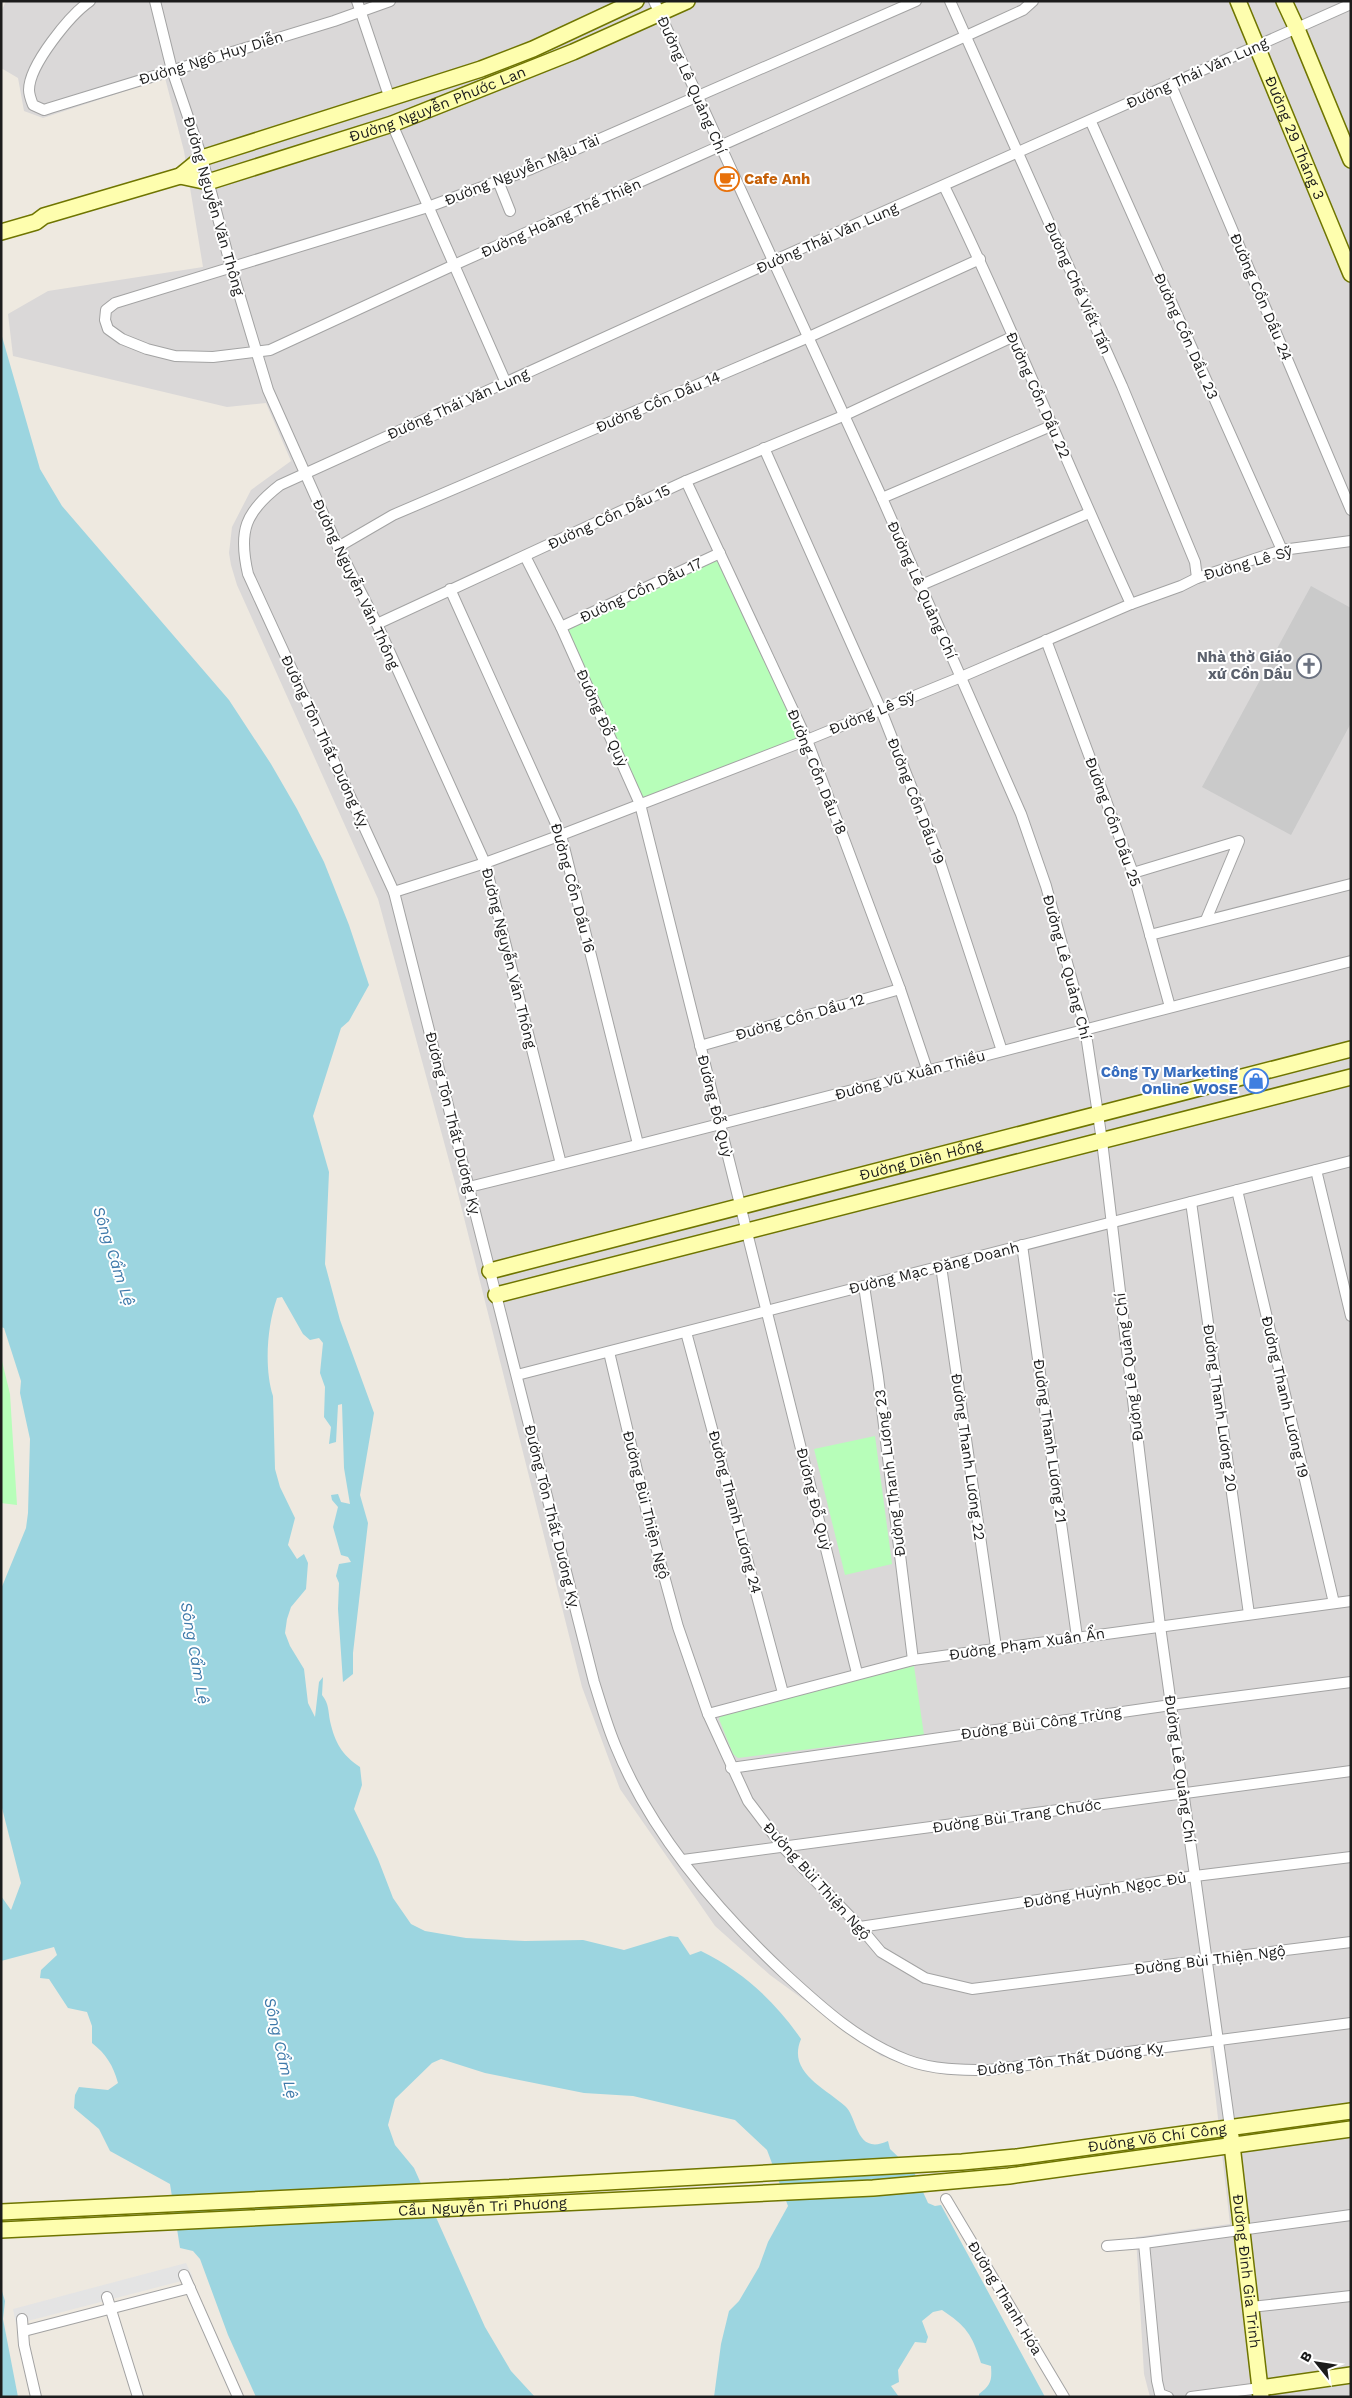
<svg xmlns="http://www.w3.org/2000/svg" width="1352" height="2398" font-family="'Work Sans',sans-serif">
	<rect width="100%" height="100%" fill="#eee9e0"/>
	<!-- residential -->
	<polygon fill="#dad8d8" points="6,1 1351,1 1351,2397 1150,2397 1144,2374 1136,2237 1230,2224 1210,2048 984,2075 932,2069 881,2056 770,1975 715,1926 620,1789 582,1687 457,1190 378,899 237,585 231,565 229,553 232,527 251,490 291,461 266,403 227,407 13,356 8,314 48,291 203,267 184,151 165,78 43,118 24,111 18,78 1,68 1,12"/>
	<!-- religious -->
	<polygon fill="#cacaca" points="1311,586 1351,608 1351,723 1291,835 1202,787"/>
	<!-- park -->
	<g fill="#b7feb9">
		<polygon points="720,553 807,740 640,804 561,627"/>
		<polygon points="1,1357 10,1394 17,1505 1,1503"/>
		<polygon points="875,1436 892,1564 845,1575 814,1449"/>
		<polygon points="914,1666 924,1735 738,1758 733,1754 719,1719 722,1712"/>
	</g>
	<!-- parking -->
	<polygon fill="#e4e4e4" points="186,2263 193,2278 16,2324 13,2309"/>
	<!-- water -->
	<g fill="#9cd5e0">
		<path d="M1,333l39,136 22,37 167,194 42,64 26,45 27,53 25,63 20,60 -20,36 -8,7 -28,88 16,56 -4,92 15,56 34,93 -14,82 8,28 -15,130v21l-10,8 -5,-73 1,-26 -3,-7 3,-12 12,-2 -3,-5 -7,-2 -8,-28 5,-20 -6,-7 -1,-5 7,-1 3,8 9,2 -6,-36 -2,-64 -4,1 -2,37 -7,2 2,-17 -7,-10 1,-30 -5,-14 3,-30 -4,-5 -9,2 -7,-6 -21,-37 -5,1c-10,28 -13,70 -4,98l2,73 5,18 15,31 -7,27 9,14 7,-5 4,9 -2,26 -15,18 -4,12 -2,14 5,13 14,23 4,34 7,14 4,-35 4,-5 -1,18c7,9 6,15 8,26 5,22 12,34 30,46l2,18 -8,24 24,50 15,39 18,26 14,7 41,7 59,3 58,-1 41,10 46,-14 8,1 12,18 11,-4c41,20 74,50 100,88 -14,33 23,48 44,67 13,11 10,50 43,35l2,8 24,23 14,31 7,3 6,-1 104,192h-66v-3c12,-9 13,-13 12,-28l-10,-3c-9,-29 -15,-37 -39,-53l-9,2 -11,9 6,16 -2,6 -11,-1 -17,28 1,12 -8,4 8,11h-185l7,-53 8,-33 10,-10 20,-34 9,-25 20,-36 -21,-56 -32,-30 -102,-24 -49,-3 -99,-20 -44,-14 -9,4 -37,36 -7,26 7,20 19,23 71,159 26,44 24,26h-279l-28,-62 -28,-76 -7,-8 -13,-3 -10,-64 -60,-33 -11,-22 -25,-21 1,-13 4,-8 29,3 10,-7c-5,-18 -12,-29 -26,-40v-17l-5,-14 -19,-4 -19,-29 -9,-1 1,-8 16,-15 -3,-8 -53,14v-65l10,14 10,-27 -20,-79v-215l25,-61 2,-15 2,-74 -10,-46 1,-12 -17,-53 -3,-1z"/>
		<polygon points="1,2288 5,2301 3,2319 18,2397 1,2397"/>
	</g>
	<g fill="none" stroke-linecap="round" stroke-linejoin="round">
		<defs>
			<g id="street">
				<path d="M90,1c-20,14 -61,64 -61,89 0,5 2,10 4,15l11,5 6,-2 284,-87 56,-20"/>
				<polyline points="155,1 172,70 202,158 231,267 268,390 338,547 377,624 485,863 561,1164"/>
				<polyline points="357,1 390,99"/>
				<polyline points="654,1 882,498 1021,814 1046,886 1085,1028 1102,1141 1160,1626 1230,2127"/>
				<polyline points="916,1 531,169 428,207 115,303 106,310 105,320 108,329 122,339 147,349 175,356 213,357 270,350 454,265 966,36 1023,10 1033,1"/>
				<polyline points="950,1 1122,386 1195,562 1197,578"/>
				<path d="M1351,4l-578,257 -493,224c-35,27 -42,46 -32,89l146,318 200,790c7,22 13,44 22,65 35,86 101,163 168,226 38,35 74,68 123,87 26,10 55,10 82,10l362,-47"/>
				<polyline points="1171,85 1351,510"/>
				<polyline points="1091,122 1282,550"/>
				<polyline points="392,124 506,383"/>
				<polyline points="498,181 510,211"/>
				<path d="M944,186c67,137 123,279 187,418"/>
				<polyline points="764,448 881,710 935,847 1002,1051"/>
				<polyline points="686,481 807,740 900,989 928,1072"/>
				<polyline points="882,498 1051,426"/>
				<polyline points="338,547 393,515 809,337 980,259"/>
				<polyline points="525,556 561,627 640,804 857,1673"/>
				<polyline points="919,586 1089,513"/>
				<polyline points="450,589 561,835 638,1144"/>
				<polyline points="377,624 686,481 843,416 1012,337"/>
				<polyline points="561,627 720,553"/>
				<polyline points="1046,640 1133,873 1170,1007"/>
				<polyline points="1133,873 1239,841 1206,920"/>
				<polyline points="394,892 485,863 561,835 807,740 961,677 1131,604 1181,586 1197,578 1282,550 1351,541"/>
				<polyline points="1150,935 1351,884"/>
				<polyline points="700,1046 900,989"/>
				<polyline points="1316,1170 1351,1316"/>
				<path d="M469,1187c295,-72 588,-151 882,-226"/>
				<polyline points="1237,1190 1334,1603"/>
				<polyline points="1191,1202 1249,1614"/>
				<polyline points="1022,1245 1077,1637"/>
				<polyline points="941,1266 996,1647"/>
				<polyline points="864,1286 878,1377 913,1660"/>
				<polyline points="686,1332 783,1693"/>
				<polyline points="609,1352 649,1521 678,1627 708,1714 748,1801 783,1847 860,1927 881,1952 925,1978 972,1989 1351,1942"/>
				<polyline points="517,1375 1351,1161"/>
				<polyline points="708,1714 913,1660 1351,1601"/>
				<polyline points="731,1768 1171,1705 1351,1682"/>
				<polyline points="683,1860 1351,1771"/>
				<polyline points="860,1927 1195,1876 1351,1857"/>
				<polyline points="946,2199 1064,2397"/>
				<polyline points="1144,2243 1157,2381 1160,2394 1168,2397"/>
				<polyline points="1107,2246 1144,2243 1351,2215"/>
				<polyline points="184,2275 238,2397"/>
				<polyline points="107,2297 138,2397"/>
				<polyline points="1251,2307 1351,2296"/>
				<polyline points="22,2319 24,2345 36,2397"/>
				<polyline points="24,2331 190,2288"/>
				<polyline points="1191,2397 1260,2388"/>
			</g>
			<g id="secondary">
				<path id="s1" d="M1238,1l113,273"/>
				<polyline points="1284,1 1297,29 1351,160"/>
				<path id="s2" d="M180,176l28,6 184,-58 181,-72 114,-51"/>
				<polyline points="1,232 36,222 44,216 180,176 202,158 481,69 533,49 636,1"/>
				<path id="s3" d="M490,1271l861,-222"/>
				<polyline points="496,1295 1351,1077"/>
				<path id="s4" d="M1231,2136l30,261"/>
				<path id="s5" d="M1,2212l499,-24 462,-26 54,-5 335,-46"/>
				<path id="s6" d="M1,2230l872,-42 136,-12 342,-47"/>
				<polyline points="1260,2388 1351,2375"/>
			</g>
		</defs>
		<!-- street casing -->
		<use href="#street" stroke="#a3a3a3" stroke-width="12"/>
		<!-- secondary casing -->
		<use href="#secondary" stroke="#6f7500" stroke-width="18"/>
		<!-- street -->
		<use href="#street" stroke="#fff" stroke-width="10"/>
		<!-- secondary -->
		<use href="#secondary" stroke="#fefeae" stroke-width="15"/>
	</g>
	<!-- icons -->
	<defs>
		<symbol id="cafe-ring" viewBox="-11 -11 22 22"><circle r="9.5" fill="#fff" stroke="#e8710a" stroke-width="1.5"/><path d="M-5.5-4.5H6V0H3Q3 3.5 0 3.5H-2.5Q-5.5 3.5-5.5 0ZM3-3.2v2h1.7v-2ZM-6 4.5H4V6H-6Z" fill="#e8710a"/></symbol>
		<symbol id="church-ring" viewBox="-11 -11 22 22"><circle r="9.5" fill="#fff" stroke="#6b7280" stroke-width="1.5"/><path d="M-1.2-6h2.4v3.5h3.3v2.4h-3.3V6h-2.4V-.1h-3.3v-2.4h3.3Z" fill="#6b7280"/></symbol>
		<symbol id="shop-ring" viewBox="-11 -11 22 22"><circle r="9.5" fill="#fff" stroke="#3f7fe0" stroke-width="1.5"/><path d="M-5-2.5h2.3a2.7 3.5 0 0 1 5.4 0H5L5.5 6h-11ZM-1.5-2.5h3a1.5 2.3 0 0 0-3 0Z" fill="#3f7fe0"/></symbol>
	</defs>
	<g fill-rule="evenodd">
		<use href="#cafe-ring" x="713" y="165" width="28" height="28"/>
		<use href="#church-ring" x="1295" y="652" width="28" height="28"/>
		<use href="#shop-ring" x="1242" y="1067" width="28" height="28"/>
	</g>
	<g text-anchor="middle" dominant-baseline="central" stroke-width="4" stroke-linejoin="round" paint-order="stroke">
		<!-- street labels -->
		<g font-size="15" fill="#1c1c1c" stroke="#fff">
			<text transform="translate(211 58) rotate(-17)">Đường Ngô Huy Diễn</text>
			<text transform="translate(1197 73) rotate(-24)">Đường Thái Văn Lung</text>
			<text transform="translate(692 85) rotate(66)">Đường Lê Quảng Chí</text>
			<text stroke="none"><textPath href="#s2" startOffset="271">Đường Nguyễn Phước Lan</textPath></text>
			<text stroke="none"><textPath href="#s1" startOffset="148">Đường 29 Tháng 3</textPath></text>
			<text transform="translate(522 170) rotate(-22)">Đường Nguyễn Mậu Tài</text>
			<text transform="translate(214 206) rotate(74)">Đường Nguyễn Văn Thông</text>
			<text transform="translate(561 218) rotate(-24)">Đường Hoàng Thế Thiện</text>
			<text transform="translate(827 238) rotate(-24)">Đường Thái Văn Lung</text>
			<text transform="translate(1078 288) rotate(66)">Đường Chế Viết Tấn</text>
			<text transform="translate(1261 297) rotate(67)">Đường Cồn Dầu 24</text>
			<text transform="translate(1186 336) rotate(66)">Đường Cồn Dầu 23</text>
			<text transform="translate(1038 395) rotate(66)">Đường Cồn Dầu 22</text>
			<text transform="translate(658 402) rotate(-23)">Đường Cồn Dầu 14</text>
			<text transform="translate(458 404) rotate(-24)">Đường Thái Văn Lung</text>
			<text transform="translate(609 517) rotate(-25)">Đường Cồn Dầu 15</text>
			<text transform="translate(1248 563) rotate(-16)">Đường Lê Sỹ</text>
			<text transform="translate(356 584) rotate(65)">Đường Nguyễn Văn Thông</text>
			<text transform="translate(641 590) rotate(-25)">Đường Cồn Dầu 17</text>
			<text transform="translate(922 590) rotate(66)">Đường Lê Quảng Chí</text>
			<text transform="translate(872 713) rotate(-22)">Đường Lê Sỹ</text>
			<text transform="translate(602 718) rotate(66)">Đường Đỗ Quỳ</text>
			<text transform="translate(325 741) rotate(65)">Đường Tôn Thất Dương Kỵ</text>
			<text transform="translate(817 772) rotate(68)">Đường Cồn Dầu 18</text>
			<text transform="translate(916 801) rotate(69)">Đường Cồn Dầu 19</text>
			<text transform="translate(1113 822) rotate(70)">Đường Cồn Dầu 25</text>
			<text transform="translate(573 888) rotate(75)">Đường Cồn Dầu 16</text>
			<text transform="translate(509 958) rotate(76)">Đường Nguyễn Văn Thông</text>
			<text transform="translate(1067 967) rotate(75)">Đường Lê Quảng Chí</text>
			<text transform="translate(800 1017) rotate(-16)">Đường Cồn Dầu 12</text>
			<text transform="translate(910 1075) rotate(-15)">Đường Vũ Xuân Thiều</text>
			<text transform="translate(715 1106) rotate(76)">Đường Đỗ Quỳ</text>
			<text transform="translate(453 1123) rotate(76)">Đường Tôn Thất Dương Kỵ</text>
			<text stroke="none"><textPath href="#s3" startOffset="445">Đường Diên Hồng</textPath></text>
			<text transform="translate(934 1268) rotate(-14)">Đường Mạc Đăng Doanh</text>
			<text transform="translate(1129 1367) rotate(-97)">Đường Lê Quảng Chí</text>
			<text transform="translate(1285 1397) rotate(77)">Đường Thanh Lương 19</text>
			<text transform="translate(1220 1408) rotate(82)">Đường Thanh Lương 20</text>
			<text transform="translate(1050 1441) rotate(82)">Đường Thanh Lương 21</text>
			<text transform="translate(968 1457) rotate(82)">Đường Thanh Lương 22</text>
			<text transform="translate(890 1473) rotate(-97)">Đường Thanh Lương 23</text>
			<text transform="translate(814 1499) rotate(76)">Đường Đỗ Quỳ</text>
			<text transform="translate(646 1505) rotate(76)">Đường Bùi Thiện Ngộ</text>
			<text transform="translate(735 1512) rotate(75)">Đường Thanh Lương 24</text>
			<text transform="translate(552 1516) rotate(76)">Đường Tôn Thất Dương Kỵ</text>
			<text transform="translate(1027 1644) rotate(-8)">Đường Phạm Xuân Ẩn</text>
			<text transform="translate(1041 1723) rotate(-8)">Đường Bùi Công Trừng</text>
			<text transform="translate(1180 1769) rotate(82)">Đường Lê Quảng Chí</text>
			<text transform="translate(1017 1816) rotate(-8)">Đường Bùi Trang Chước</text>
			<text transform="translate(817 1881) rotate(48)">Đường Bùi Thiện Ngộ</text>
			<text transform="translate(1105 1890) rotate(-9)">Đường Huỳnh Ngọc Đủ</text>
			<text transform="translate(1210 1960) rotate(-7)">Đường Bùi Thiện Ngộ</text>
			<text transform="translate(1070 2059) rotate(-7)">Đường Tôn Thất Dương Kỵ</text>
			<text stroke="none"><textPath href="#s5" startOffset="1159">Đường Võ Chí Công</textPath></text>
			<text stroke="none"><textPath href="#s6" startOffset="482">Cầu Nguyễn Tri Phương</textPath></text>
			<text stroke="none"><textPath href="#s4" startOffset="136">Đường Đinh Gia Trinh</textPath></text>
			<text transform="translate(1005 2298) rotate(59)">Đường Thanh Hóa</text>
		</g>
		<!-- food labels -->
		<g font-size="15" font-weight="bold" fill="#c56008" stroke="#fff" text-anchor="start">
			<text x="744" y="179">Cafe Anh</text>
		</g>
		<!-- worship labels -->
		<g font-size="15" font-weight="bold" fill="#5b616d" stroke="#fff" text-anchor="end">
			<text x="1292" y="657">Nhà thờ Giáo<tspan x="1292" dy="17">xứ Cồn Dầu</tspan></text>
		</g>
		<!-- shop labels -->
		<g font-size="15" font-weight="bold" fill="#366cbe" stroke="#fff" text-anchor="end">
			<text x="1238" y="1072">Công Ty Marketing<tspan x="1238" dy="17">Online WOSE</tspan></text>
		</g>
		<!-- water labels -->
		<g font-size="16" font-style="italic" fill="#3f7aaa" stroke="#fff">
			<text transform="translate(114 1256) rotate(72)">Sông Cẩm Lệ</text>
			<text transform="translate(195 1653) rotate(80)">Sông Cẩm Lệ</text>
			<text transform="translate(281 2048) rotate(77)">Sông Cẩm Lệ</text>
		</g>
	</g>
	<!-- border -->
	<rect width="1352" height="2398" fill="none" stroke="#1c1c1c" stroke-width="5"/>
	<!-- north arrow -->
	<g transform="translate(1317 2363) rotate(300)" stroke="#ffffff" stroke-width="4" paint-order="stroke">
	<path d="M0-4L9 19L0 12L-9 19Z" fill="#1c1c1c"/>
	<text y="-8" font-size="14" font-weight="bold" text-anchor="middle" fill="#1c1c1c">B</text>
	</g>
</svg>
